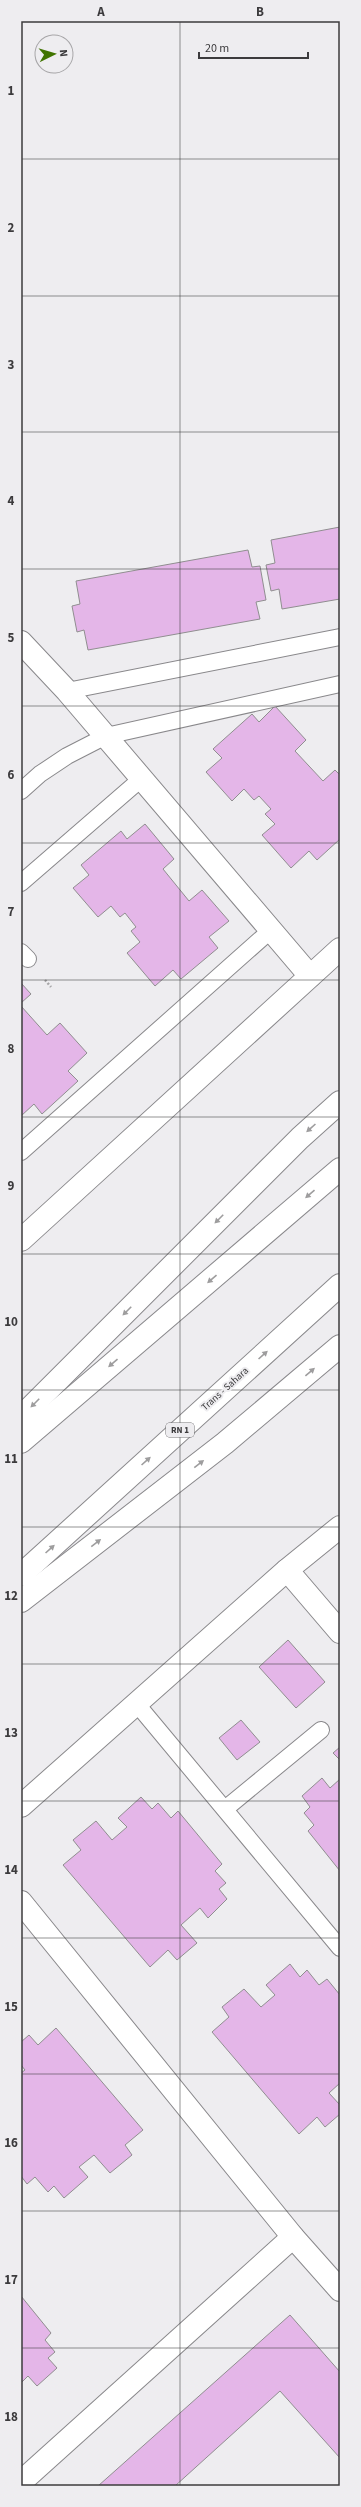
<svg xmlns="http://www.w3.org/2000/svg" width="361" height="2507" font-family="'Source Sans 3',sans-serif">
	<rect width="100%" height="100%" fill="#eeedf0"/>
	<!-- building -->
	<g fill="#e4b6e8" stroke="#908e90">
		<polygon points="340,527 340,599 282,609 279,589 271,591 266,565 275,563 271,540"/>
		<polygon points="248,550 252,567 260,566 266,600 256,602 260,619 88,650 84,630 77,632 72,606 80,604 76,581"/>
		<polygon points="275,706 306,740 295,751 323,781 335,770 340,775 340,839 317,860 309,851 291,868 262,835 275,824 265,814 271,809 259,796 254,800 244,789 232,801 206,772 222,758 213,749 252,714 259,722"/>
		<polygon points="145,824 174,859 163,869 189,901 202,890 229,921 209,937 218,948 181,979 173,970 155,986 127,953 140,942 131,931 136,927 125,913 120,917 111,906 98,917 73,888 89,875 81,865 121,831 127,839"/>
		<polygon points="21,983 31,994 21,1003"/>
		<polygon points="21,1006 47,1035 60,1023 87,1053 68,1071 78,1081 42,1114 34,1104 21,1116"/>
		<polygon points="288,1640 325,1682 296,1708 259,1667"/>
		<polygon points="241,1720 260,1742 237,1760 219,1738"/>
		<polygon points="340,1747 340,1760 333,1753"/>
		<polygon points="322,1778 330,1788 340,1779 340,1871 308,1831 314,1825 304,1813 310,1807 302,1796"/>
		<polygon points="141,1797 152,1809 158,1803 171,1818 178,1811 222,1864 215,1871 226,1883 219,1889 227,1899 208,1918 200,1908 181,1925 197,1943 177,1960 168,1950 150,1967 63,1865 81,1850 73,1840 96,1821 112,1840 127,1827 118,1818"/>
		<polygon points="290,1964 300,1977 307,1970 319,1985 327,1979 340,1995 340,2083 329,2093 340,2105 340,2114 325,2127 317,2117 299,2134 212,2032 229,2017 222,2007 244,1989 261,2007 275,1995 266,1985"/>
		<polygon points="56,2028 143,2130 125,2145 132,2155 110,2173 94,2155 79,2167 88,2177 64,2198 54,2186 48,2192 35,2177 27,2184 21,2176 21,2073 25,2070 21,2065 21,2042 29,2035 38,2045"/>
		<polygon points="21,2296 51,2333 45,2340 55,2352 48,2358 57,2368 37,2386 28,2376 21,2383"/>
		<polygon points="290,2315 340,2372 340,2458 280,2391 175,2486 98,2486"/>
	</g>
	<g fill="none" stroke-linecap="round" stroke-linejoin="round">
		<defs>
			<g id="service">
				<polyline points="67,691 340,637"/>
				<polyline points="21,791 40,774 67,756 106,736 340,684"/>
				<polyline points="21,883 141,779"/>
				<polyline points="21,952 28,959"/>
				<polyline points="21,1152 271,930"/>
				<polyline points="136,1703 340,1948"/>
				<polyline points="225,1809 321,1730"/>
			</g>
			<g id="minor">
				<polyline points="21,1240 340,949"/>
				<polyline points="287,1570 340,1632"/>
				<polyline points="21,1806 287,1570 340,1527"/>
				<polyline points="21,1902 293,2237 340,2290"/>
				<polyline points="21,2482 293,2237"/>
			</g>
			<polyline id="tertiary" points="21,642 67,691 310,976"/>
			<g id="trunk">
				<polyline points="21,1417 300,1138 340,1102"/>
				<polyline points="21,1442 340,1169"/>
				<polyline points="21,1575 340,1285"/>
				<polyline points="21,1601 225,1443 340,1346"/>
			</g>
		</defs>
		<!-- service casing -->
		<use href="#service" stroke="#89888b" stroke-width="18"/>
		<!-- minor casing -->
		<use href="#minor" stroke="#89888b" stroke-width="24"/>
		<!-- tertiary casing -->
		<use href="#tertiary" stroke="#89888b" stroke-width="24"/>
		<!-- trunk casing -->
		<use href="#trunk" stroke="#89888b" stroke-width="24"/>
		<!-- path -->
		<polyline stroke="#a5a4a6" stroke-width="2.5" stroke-dasharray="2 2" stroke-linecap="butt" points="45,980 51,987"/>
		<!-- service -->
		<use href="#service" stroke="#fff" stroke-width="16"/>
		<!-- minor -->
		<use href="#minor" stroke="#fff" stroke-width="22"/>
		<!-- tertiary -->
		<use href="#tertiary" stroke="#fff" stroke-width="22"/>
		<!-- trunk -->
		<use href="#trunk" stroke="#fff" stroke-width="22"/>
	</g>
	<!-- one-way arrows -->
	<defs><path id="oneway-solid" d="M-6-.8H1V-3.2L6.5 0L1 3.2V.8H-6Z"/></defs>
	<g fill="#9e9d9e">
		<use href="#oneway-solid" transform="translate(311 1128) rotate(138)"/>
		<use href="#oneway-solid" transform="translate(310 1194) rotate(139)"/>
		<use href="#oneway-solid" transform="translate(219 1219) rotate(135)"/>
		<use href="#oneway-solid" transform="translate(212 1279) rotate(139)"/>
		<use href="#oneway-solid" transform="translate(127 1311) rotate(135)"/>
		<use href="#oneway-solid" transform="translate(263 1355) rotate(-42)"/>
		<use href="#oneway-solid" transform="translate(113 1363) rotate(139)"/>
		<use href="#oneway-solid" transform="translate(310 1372) rotate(-40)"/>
		<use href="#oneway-solid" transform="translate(35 1403) rotate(135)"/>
		<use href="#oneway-solid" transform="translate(146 1461) rotate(-42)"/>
		<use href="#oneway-solid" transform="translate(199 1464) rotate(-38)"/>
		<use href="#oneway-solid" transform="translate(96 1543) rotate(-38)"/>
		<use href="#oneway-solid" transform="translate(50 1549) rotate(-42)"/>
	</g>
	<!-- grid -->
	<path fill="none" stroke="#3c3b3d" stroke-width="1" stroke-opacity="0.55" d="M180,21v2465M21,159h319M21,296h319M21,432h319M21,569h319M21,706h319M21,843h319M21,980h319M21,1117h319M21,1254h319M21,1390h319M21,1527h319M21,1664h319M21,1801h319M21,1938h319M21,2074h319M21,2211h319M21,2348h319"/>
	<g text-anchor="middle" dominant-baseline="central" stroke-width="4" stroke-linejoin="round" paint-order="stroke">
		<!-- shield labels -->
		<rect fill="#eeedf0" stroke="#717073" stroke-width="1" x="166" y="1423" width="28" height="14" rx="3"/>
		<g font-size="9" font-weight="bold" fill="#3c3b3d">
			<text x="180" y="1430">RN 1</text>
		</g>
		<!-- street labels -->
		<g font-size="10" fill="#3c3b3d" stroke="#eeedf0">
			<text transform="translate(225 1389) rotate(-42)">Trans - Sahara</text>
		</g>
	</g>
	<!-- border -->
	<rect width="361" height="2507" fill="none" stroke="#eeedf0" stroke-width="44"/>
	<!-- north arrow -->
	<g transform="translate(54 54) rotate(85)"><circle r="19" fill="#eeedf0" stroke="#a7a6a8"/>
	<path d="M0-3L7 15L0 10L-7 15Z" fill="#407400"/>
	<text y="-6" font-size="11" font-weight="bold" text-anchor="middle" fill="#3c3b3d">N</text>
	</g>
	<!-- scale -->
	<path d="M199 52v6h109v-6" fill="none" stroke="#3c3b3d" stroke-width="2"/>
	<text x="205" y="52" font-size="12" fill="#3c3b3d" stroke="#eeedf0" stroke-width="3" paint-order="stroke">20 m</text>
	<rect x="22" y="22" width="317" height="2463" fill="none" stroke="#3c3b3d" stroke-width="1.5"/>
	<g font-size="13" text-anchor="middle" font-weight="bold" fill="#3c3b3d">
		<text x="101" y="16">A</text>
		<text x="260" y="16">B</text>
		<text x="11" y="95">1</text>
		<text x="11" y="232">2</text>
		<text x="11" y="369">3</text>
		<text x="11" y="505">4</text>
		<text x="11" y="642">5</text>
		<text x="11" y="779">6</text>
		<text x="11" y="916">7</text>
		<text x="11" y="1053">8</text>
		<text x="11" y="1190">9</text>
		<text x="11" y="1326">10</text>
		<text x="11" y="1463">11</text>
		<text x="11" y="1600">12</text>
		<text x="11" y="1737">13</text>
		<text x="11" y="1874">14</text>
		<text x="11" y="2011">15</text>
		<text x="11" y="2147">16</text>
		<text x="11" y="2284">17</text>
		<text x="11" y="2421">18</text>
	</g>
</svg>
